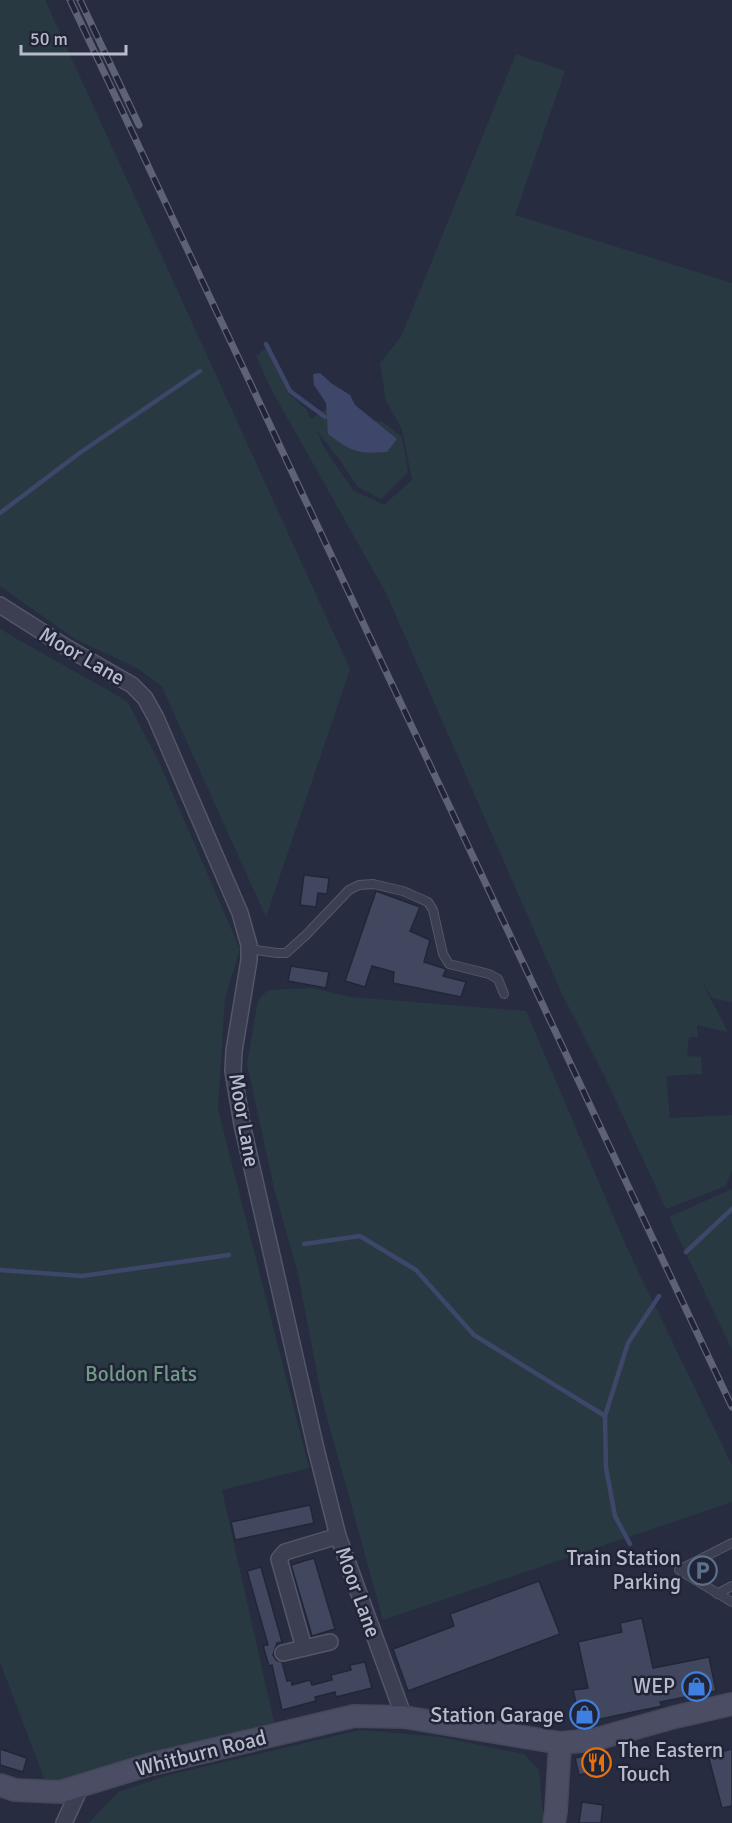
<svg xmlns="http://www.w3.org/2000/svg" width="732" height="1823" font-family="Signika,sans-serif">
	<rect width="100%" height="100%" fill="#272c41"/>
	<!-- green -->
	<g fill="#293942">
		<polygon points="0,0 45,0 350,669 266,917 162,687 139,669 75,639 0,586"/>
		<polygon points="516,54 565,71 515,215 732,283 732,1002 712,998 699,976 728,1032 697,1025 698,1037 689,1037 687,1056 701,1057 702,1074 666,1076 670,1118 732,1115 732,1170 726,1186 666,1209 604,1075 562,994 386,593 271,389 256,356 266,348 288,393 306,409 311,419 325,410 383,422 402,437 408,472 381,499 358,487 336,455 317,431 323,446 353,490 384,505 412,480 402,429 386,401 380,363 401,337"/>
		<polygon points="0,628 10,635 127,701 159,762 240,949 225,998 218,1109 309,1468 222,1490 274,1722 47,1786 0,1662"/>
		<polygon points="312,988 350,997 526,1011 627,1248 732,1465 732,1502 383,1620 322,1399 298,1274 274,1188 247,1064 258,1000 268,990"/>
		<polygon points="732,1189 732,1350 669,1217"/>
		<polygon points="360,1730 441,1737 524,1754 539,1770 543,1816 541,1823 89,1823 118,1792 169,1775"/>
	</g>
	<!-- water -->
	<path fill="#3e4669" d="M320,373l11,10 19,12 5,10 42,34 -10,13c-30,2 -35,0 -59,-18l-2,-31 -12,-18 -1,-11z"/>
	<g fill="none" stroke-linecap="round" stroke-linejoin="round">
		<!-- stream -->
		<g stroke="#3e4669" stroke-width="4.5">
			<polyline points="266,344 290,391 325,417"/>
			<polyline points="0,513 81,452 200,371"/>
			<polyline points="304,1244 360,1236 416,1270 474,1335 605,1416"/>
			<polyline points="686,1252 732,1209"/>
			<polyline points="0,1270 82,1276 229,1255"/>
			<polyline points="630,1544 615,1516 606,1468 605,1416 628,1343 659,1296"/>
		</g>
	</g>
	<!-- building -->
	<g fill="#41475f" stroke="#222638" stroke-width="1.5">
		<polygon points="304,875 329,878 327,894 318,893 316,907 300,905"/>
		<polygon points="376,891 420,907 410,931 430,940 424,962 446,969 443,976 466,982 461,997 393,983 394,972 372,966 365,987 345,981"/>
		<polygon points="291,966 329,972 326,988 288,981"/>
		<polygon points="310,1505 314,1523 235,1540 231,1522"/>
		<polygon points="314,1558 335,1629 312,1636 291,1565"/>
		<polygon points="261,1567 282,1642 277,1643 273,1655 276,1660 282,1662 287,1681 291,1680 292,1685 310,1680 312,1685 332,1680 331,1675 351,1670 350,1665 365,1662 372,1688 336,1697 335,1692 315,1697 316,1701 282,1710 272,1665 269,1666 263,1646 268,1645 247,1571"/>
		<polygon points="539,1581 560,1634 408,1691 393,1649 454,1626 450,1614"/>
		<polygon points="642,1618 653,1668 709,1657 716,1691 660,1702 662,1706 581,1723 573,1690 588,1688 578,1642 622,1632 620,1623"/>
		<polygon points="0,1749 27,1758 23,1772 0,1765"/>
		<polygon points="732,1749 732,1806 722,1808 708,1755"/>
		<polygon points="609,1750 613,1767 579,1775 575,1758"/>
		<polygon points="582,1802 603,1805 601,1823 579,1823"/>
	</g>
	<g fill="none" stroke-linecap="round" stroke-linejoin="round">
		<defs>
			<g id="lane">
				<polyline points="249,949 277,953 286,953 306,935 349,890 359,885 373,884 403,891 428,902 433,910 443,954 449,964 489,974 498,979 504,994"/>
				<polyline points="732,1543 679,1570 732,1602"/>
				<polyline points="717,1594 732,1586"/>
			</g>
			<g id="street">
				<polyline points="0,605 66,647 132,685 145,698 156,718 240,913 249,945 249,960 234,1051 233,1071 242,1124 316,1449 338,1536 404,1717"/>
				<polyline points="304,1648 279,1559 285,1552 338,1536"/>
				<polyline points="283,1653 330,1642"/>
				<polyline points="64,1823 81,1786"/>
			</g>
			<g id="secondary">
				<polyline points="0,1785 15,1790 60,1792 148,1765 354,1716 404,1717 560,1743 593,1740 675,1717 732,1704"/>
				<polyline points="554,1823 556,1811 560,1743"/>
			</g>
		</defs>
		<!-- lane casing -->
		<use href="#lane" stroke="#535768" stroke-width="10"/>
		<!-- street casing -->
		<use href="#street" stroke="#535768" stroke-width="18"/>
		<!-- secondary casing -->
		<use href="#secondary" stroke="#45485a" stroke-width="24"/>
		<!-- lane -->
		<use href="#lane" stroke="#3b3f51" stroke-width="8"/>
		<!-- street -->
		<use href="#street" stroke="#3b3f51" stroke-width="15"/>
		<!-- secondary -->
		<use href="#secondary" stroke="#4a4d64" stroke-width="21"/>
		<defs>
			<g id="rail">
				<polyline points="70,0 732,1407"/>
				<polyline points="80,0 139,125"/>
			</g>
		</defs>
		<!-- rail casing -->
		<use href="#rail" stroke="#5e6278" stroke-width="7"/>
		<!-- rail -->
		<use href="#rail" stroke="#202436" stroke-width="4.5" stroke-dasharray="14" stroke-linecap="butt"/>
	</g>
	<!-- icons -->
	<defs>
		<symbol id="parking-ring" viewBox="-11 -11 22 22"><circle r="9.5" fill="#202436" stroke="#5c6f8a" stroke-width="1.5"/><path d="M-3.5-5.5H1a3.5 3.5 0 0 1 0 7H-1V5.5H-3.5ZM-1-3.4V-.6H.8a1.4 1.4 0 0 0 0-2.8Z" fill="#5c6f8a"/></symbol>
		<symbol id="shop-ring" viewBox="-11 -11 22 22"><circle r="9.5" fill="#202436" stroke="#3f7fe0" stroke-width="1.5"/><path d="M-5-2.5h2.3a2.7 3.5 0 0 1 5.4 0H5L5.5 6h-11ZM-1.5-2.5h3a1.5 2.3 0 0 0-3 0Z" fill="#3f7fe0"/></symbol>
		<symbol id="restaurant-ring" viewBox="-11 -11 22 22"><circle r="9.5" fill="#202436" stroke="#e8710a" stroke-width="1.5"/><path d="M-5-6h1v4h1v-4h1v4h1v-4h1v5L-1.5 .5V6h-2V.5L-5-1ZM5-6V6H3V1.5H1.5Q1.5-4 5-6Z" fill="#e8710a"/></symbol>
	</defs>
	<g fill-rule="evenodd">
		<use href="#parking-ring" x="686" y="1554" width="33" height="33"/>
		<use href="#shop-ring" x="680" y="1670" width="33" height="33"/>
		<use href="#shop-ring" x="568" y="1698" width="33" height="33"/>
		<use href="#restaurant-ring" x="580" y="1746" width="33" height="33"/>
	</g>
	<g text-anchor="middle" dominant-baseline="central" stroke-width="5" stroke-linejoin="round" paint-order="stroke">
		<!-- street labels -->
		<g font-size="21" fill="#b8bbcb" stroke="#202436">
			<text transform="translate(82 656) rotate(30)">Moor Lane</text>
			<text transform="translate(244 1120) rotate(80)">Moor Lane</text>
			<text transform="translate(358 1592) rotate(70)">Moor Lane</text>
			<text transform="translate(201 1753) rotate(-14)">Whitburn Road</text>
		</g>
		<!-- park labels -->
		<g font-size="21" fill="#709b84" stroke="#202436">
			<text x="141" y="1374">Boldon Flats</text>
		</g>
		<!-- poi labels -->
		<g font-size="21" fill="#b8bbcb" stroke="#202436" text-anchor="end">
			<text x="681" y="1558">Train Station<tspan x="681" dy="24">Parking</tspan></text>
			<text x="675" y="1686">WEP</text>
			<text x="564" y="1715">Station Garage</text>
			<text x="618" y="1750" text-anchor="start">The Eastern<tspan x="618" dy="24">Touch</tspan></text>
		</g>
	</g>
	<!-- scale -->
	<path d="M21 45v9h105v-9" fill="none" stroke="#b8bbcb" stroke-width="3"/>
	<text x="30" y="45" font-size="18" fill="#b8bbcb" stroke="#202436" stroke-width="4.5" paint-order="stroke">50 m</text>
</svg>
